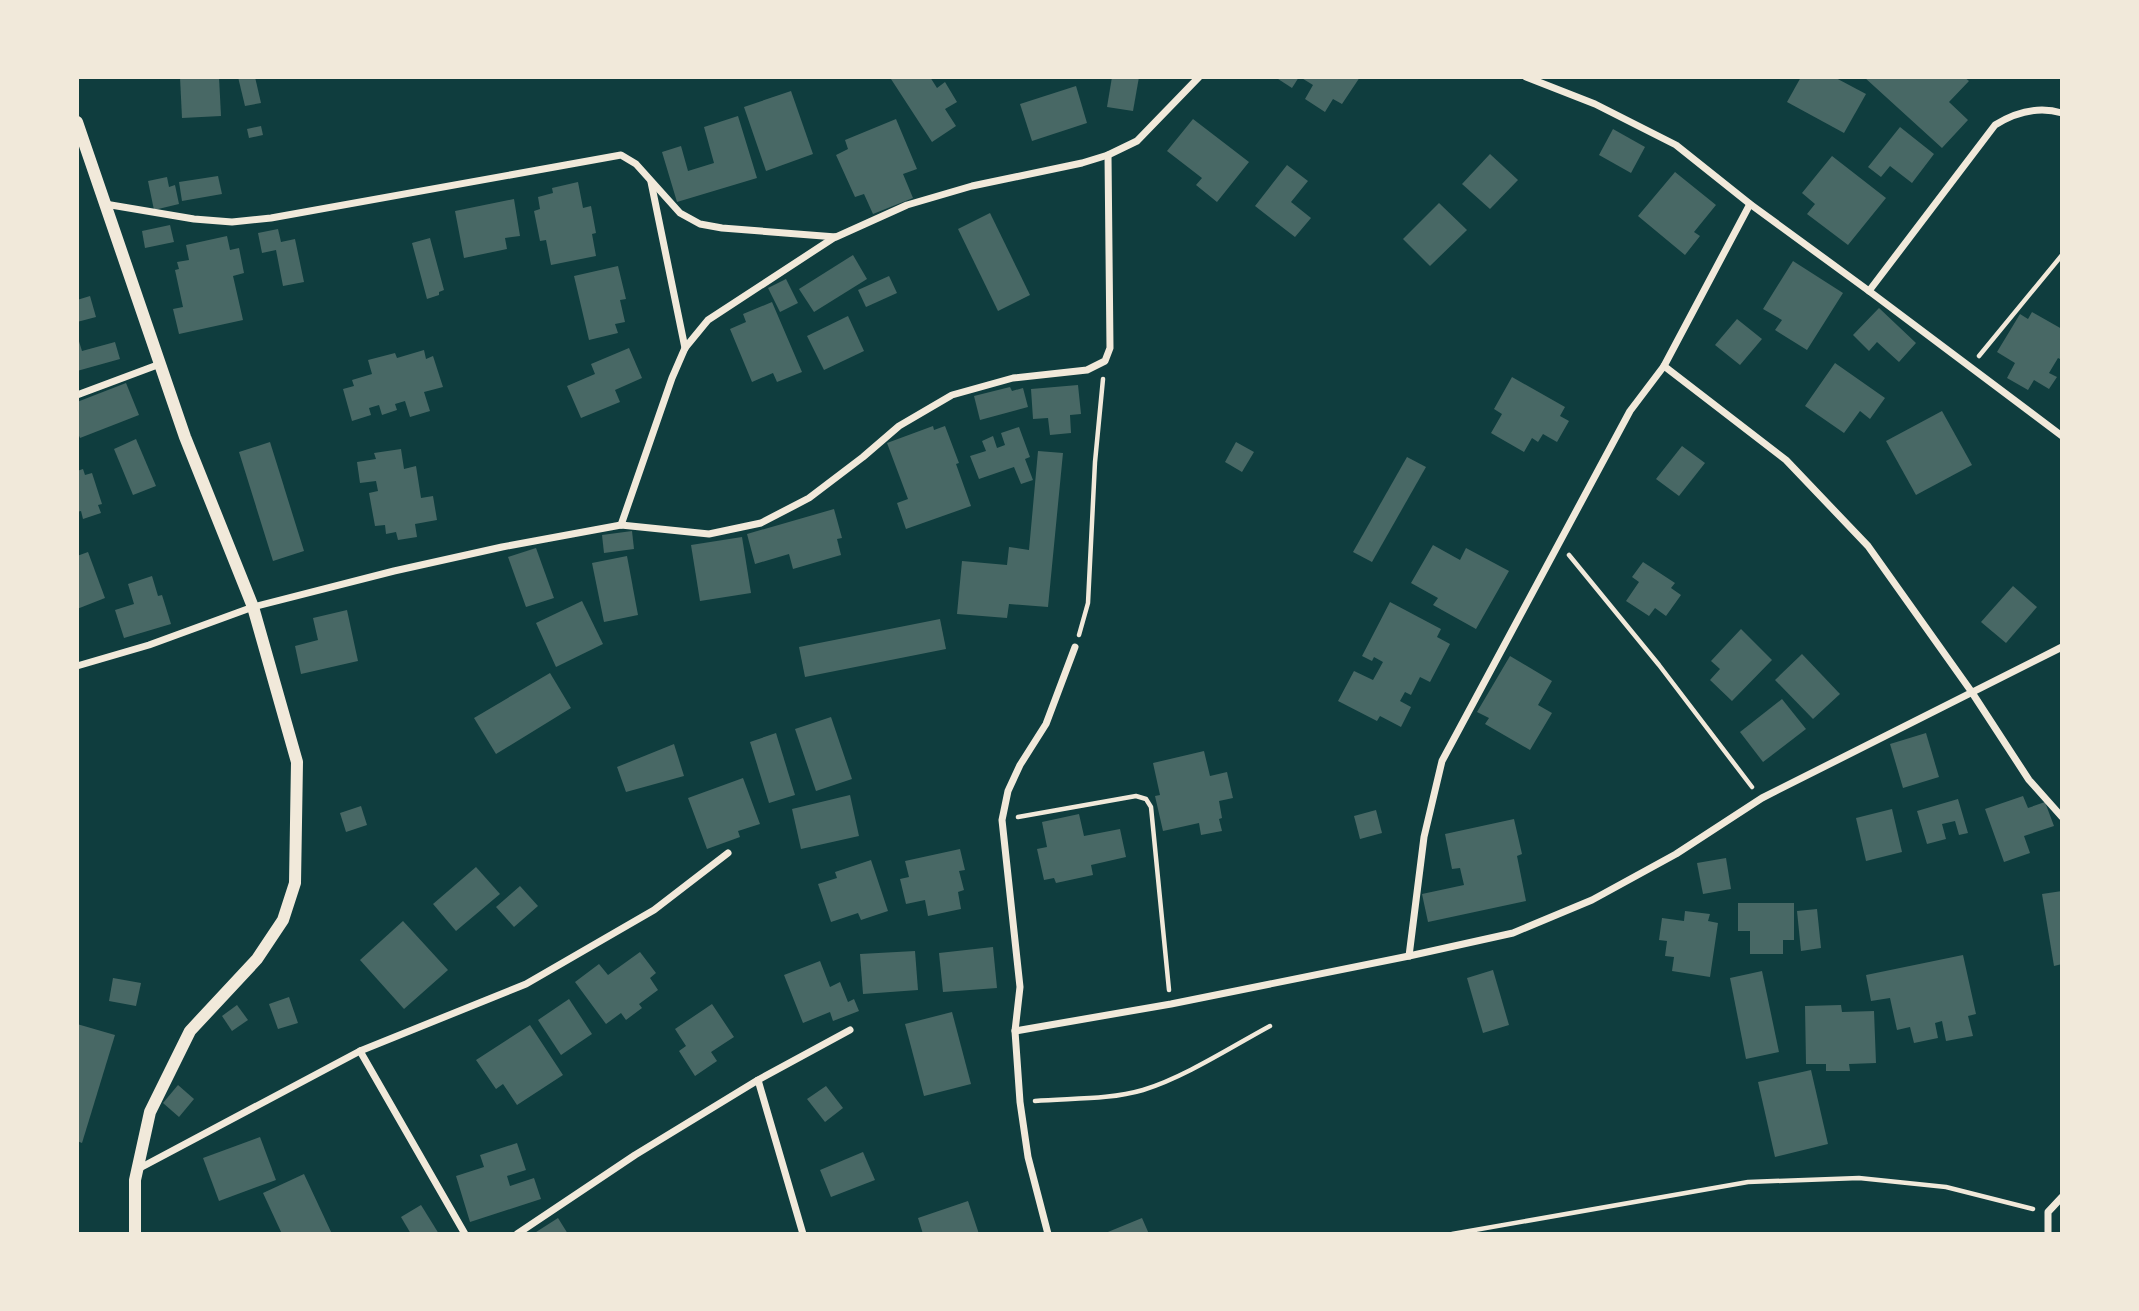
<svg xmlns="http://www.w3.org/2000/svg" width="2139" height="1311" font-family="'Titillium Web',sans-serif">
	<rect width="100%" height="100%" fill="#0f3d3e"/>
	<!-- building -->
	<g fill="#486865">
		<polygon points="180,77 219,77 221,116 182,118"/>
		<polygon points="238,77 255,77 261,103 245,106"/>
		<polygon points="894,77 930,77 937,88 945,82 957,102 945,109 956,126 932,142 891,79"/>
		<polygon points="1112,77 1139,77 1133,111 1107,107"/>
		<polygon points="1275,77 1299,77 1292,88"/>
		<polygon points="1300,77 1360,77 1342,104 1333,99 1325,112 1305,99 1313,85"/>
		<polygon points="1801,77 1834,77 1866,94 1844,133 1787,102"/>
		<polygon points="1864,77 1964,77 1969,81 1949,102 1968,120 1942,148"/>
		<polygon points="1076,86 1087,123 1032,141 1020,104"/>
		<polygon points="791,91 813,154 766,171 744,107"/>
		<polygon points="738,116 757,178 677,202 662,152 681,146 688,171 714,163 704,127"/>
		<polygon points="896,119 917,169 903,174 913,198 873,214 864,194 855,197 836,155 848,149 845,140"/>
		<polygon points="1193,119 1249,162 1217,202 1196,185 1202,178 1167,151"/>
		<polygon points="261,126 263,135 249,138 247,129"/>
		<polygon points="1900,127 1934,154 1912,183 1890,166 1881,177 1868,167"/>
		<polygon points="1613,129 1645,147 1631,173 1599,155"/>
		<polygon points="1490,154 1518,180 1490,209 1462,184"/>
		<polygon points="1832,156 1886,198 1848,245 1807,214 1815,204 1802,193"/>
		<polygon points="1287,165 1308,181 1291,202 1311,218 1295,237 1255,206"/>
		<polygon points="1675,172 1716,205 1694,232 1700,236 1685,255 1638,216"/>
		<polygon points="218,176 222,194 182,201 179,182"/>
		<polygon points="167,177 169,187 175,185 179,204 154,210 148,181"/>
		<polygon points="578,182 583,208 591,206 596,233 592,234 596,256 551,265 546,240 540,241 534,211 540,209 538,197 553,193 552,188"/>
		<polygon points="514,199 520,236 505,238 507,249 464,258 455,211"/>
		<polygon points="1439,203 1467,230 1430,266 1403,239"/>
		<polygon points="990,213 1030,295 998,311 958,229"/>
		<polygon points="170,225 174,242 145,248 142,231"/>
		<polygon points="278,229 281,242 295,239 304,282 283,286 276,250 262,253 258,233"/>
		<polygon points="227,236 230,250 239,248 244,273 233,276 243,320 179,334 173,309 183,307 175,270 179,269 177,262 189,260 186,245"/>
		<polygon points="430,238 444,290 439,292 439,295 427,299 412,243"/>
		<polygon points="853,255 867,279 814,312 799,289"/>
		<polygon points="1793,261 1843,293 1807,350 1775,330 1782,320 1763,309"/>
		<polygon points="618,266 626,299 620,300 625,322 615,324 618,333 589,340 574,276"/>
		<polygon points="889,276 897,293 866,307 858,290"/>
		<polygon points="786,279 798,303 780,312 768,288"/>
		<polygon points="90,296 96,317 77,322 77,300"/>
		<polygon points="772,302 802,372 777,382 773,373 752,382 730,329 746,322 743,314"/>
		<polygon points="1879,308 1916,343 1899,362 1877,342 1869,351 1853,335"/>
		<polygon points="2032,312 2062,329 2062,360 2058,358 2049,373 2057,377 2049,389 2034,380 2028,390 2007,378 2015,363 1997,352 2020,314 2028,319"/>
		<polygon points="848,316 864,351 824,370 807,336"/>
		<polygon points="1737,319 1762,339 1740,365 1715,345"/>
		<polygon points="77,335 82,351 115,342 120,359 77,371"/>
		<polygon points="629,348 642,378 615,390 620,402 581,418 567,386 595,374 591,364"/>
		<polygon points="424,350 426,359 433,356 443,387 424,392 430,411 410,417 405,401 395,404 397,410 382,415 379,405 369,408 371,415 352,421 343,389 354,386 352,380 372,374 368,360 395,353 397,358"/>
		<polygon points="1835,363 1885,398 1870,419 1860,411 1844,433 1805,406"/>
		<polygon points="1512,377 1565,407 1560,416 1569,421 1557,442 1543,434 1538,442 1532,438 1524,452 1491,433 1502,414 1494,409"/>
		<polygon points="126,383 139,415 80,438 77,431 77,402"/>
		<polygon points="1078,385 1081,414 1070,415 1071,433 1050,435 1048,418 1033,419 1031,389"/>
		<polygon points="1010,387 1012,391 1023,388 1028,407 980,420 974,396"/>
		<polygon points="1942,411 1972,465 1916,495 1886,441"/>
		<polygon points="933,426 934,430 945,426 959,463 956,464 971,506 906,529 897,503 908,499 887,443"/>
		<polygon points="1019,427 1030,457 1025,459 1033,480 1021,484 1014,467 979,479 970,456 986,451 982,441 993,436 997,448 1005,445 1001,433"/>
		<polygon points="136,439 156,486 133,495 114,449"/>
		<polygon points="270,442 304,551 273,561 239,452"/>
		<polygon points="1236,442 1254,452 1242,472 1225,462"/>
		<polygon points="1682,446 1705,463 1679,496 1656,479"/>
		<polygon points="401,449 404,469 416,466 421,498 433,496 437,520 415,524 417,537 398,540 396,532 386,534 385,525 375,526 369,493 378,491 376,481 360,483 357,462 376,459 374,453"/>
		<polygon points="1038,451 1063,453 1048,607 1009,604 1007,618 957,614 962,561 1007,565 1009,547 1029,550"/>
		<polygon points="1407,457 1426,467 1372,562 1353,552"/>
		<polygon points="83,469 85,475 92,473 102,504 98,505 101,513 83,519 81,511 77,512 77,471"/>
		<polygon points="834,509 842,538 837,539 841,555 793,569 789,554 755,564 747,534"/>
		<polygon points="632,531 634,549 604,553 602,535"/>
		<polygon points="742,537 751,593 700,601 691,545"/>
		<polygon points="1433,545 1460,560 1466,548 1509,571 1476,629 1433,605 1438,598 1411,583"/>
		<polygon points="536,548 554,598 526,607 508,557"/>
		<polygon points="88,552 105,598 77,609 77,556"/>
		<polygon points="627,556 638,615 604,622 592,563"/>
		<polygon points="1643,562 1675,583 1671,588 1681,595 1666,616 1655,608 1649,616 1626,601 1639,582 1632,577"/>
		<polygon points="152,576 158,596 162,595 171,624 124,638 115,610 134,604 128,584"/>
		<polygon points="2013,586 2037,607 2006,643 1981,622"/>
		<polygon points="582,601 603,644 556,667 536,623"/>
		<polygon points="1390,602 1441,629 1437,637 1450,644 1430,682 1420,677 1411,695 1405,692 1400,701 1411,707 1401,727 1380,716 1377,721 1338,701 1354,671 1373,680 1383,662 1374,657 1372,661 1362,656"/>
		<polygon points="347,610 358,661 301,674 295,646 318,640 313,618"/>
		<polygon points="940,619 946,649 805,677 799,647"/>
		<polygon points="1741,629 1772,660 1732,701 1710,680 1720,669 1711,661"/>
		<polygon points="1802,654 1840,694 1813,719 1775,680"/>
		<polygon points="1510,656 1552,681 1538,705 1552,713 1530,750 1485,724 1489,718 1477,712"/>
		<polygon points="550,673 571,708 496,754 474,718"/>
		<polygon points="1782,699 1806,729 1763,762 1740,732"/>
		<polygon points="831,717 852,779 816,791 795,729"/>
		<polygon points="776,733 795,795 769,803 750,742"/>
		<polygon points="1926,733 1939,777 1903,788 1890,744"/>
		<polygon points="674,744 684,776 626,792 617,767"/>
		<polygon points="1204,751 1210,776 1227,772 1233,798 1219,801 1222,818 1219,819 1222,831 1201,835 1199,823 1163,831 1155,796 1160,795 1153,763"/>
		<polygon points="743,778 760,824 738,831 740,837 707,849 688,798"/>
		<polygon points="850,795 859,836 801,849 792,809"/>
		<polygon points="2023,796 2028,808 2045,802 2054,826 2024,836 2030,853 2004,862 1985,809"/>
		<polygon points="1958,799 1968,833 1959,835 1955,821 1942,824 1946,839 1927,844 1917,811"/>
		<polygon points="361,806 367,825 346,832 340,813"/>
		<polygon points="1892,809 1902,852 1866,861 1856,818"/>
		<polygon points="1376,810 1382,833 1360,839 1354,816"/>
		<polygon points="1079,814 1084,836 1120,829 1126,857 1091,865 1093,875 1056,883 1054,878 1044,880 1037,849 1047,847 1042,822"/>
		<polygon points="1514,819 1522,854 1517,856 1526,901 1428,922 1422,894 1464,885 1460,868 1452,869 1445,834"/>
		<polygon points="960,849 965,870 959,871 964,890 958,892 961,909 928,916 925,900 906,904 900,879 909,877 905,861"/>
		<polygon points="1726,858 1731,889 1703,894 1697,863"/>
		<polygon points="871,860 888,911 861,920 858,913 831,922 818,884 837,878 835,872"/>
		<polygon points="476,867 500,894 456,931 433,904"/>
		<polygon points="520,886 538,906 514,927 496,907"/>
		<polygon points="2062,891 2062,964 2054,966 2042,894"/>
		<polygon points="1738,903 1794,903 1794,940 1783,940 1783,954 1750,954 1750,931 1738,931"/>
		<polygon points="1817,909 1821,948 1801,951 1797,911"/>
		<polygon points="1685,911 1710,914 1708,921 1718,923 1710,977 1672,971 1674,957 1665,956 1667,941 1659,940 1662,918 1684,921"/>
		<polygon points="403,921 448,970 404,1009 360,960"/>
		<polygon points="993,947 997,988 943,992 939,953"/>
		<polygon points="915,951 918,990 863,994 860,954"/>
		<polygon points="640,952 656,973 650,978 658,990 639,1004 642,1008 626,1020 621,1013 606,1024 575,982 599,964 608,975"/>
		<polygon points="1963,955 1976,1014 1968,1016 1973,1036 1946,1041 1942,1021 1935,1023 1938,1038 1914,1043 1910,1027 1897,1030 1890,998 1871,1001 1866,975"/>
		<polygon points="820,961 830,987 840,982 848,1002 854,999 859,1011 833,1021 830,1012 803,1023 784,975"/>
		<polygon points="1493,970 1509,1025 1483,1033 1467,978"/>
		<polygon points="1762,971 1779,1052 1746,1059 1730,978"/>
		<polygon points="113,978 141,983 136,1006 109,1001"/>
		<polygon points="289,997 298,1023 278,1029 269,1004"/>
		<polygon points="569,999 592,1034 561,1055 538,1020"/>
		<polygon points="712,1004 734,1037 711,1052 717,1061 695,1076 679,1051 686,1046 675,1029"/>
		<polygon points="237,1005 248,1020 232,1031 222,1016"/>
		<polygon points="1841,1005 1842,1012 1874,1011 1876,1063 1849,1064 1850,1071 1826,1071 1826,1064 1806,1064 1805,1006"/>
		<polygon points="952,1012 971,1084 924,1096 905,1024"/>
		<polygon points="77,1024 115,1035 82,1143 77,1141"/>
		<polygon points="530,1025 563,1075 517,1105 503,1084 496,1089 476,1060"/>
		<polygon points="1811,1070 1828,1144 1775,1157 1758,1082"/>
		<polygon points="178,1085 194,1099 179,1117 163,1103"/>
		<polygon points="826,1086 843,1108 825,1122 807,1099"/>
		<polygon points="260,1137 276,1180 219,1201 203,1158"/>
		<polygon points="517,1143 526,1170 507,1176 510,1186 534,1178 541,1199 470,1222 456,1176 484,1167 480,1155"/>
		<polygon points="863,1152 875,1180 831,1197 820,1170"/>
		<polygon points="304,1174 332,1234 282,1234 263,1193"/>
		<polygon points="968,1201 979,1234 923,1234 918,1218"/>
		<polygon points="421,1205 439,1234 411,1234 401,1217"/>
		<polygon points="558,1218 568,1234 533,1234"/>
		<polygon points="1142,1218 1149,1234 1103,1234"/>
	</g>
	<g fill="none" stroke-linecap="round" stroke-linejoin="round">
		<!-- path -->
		<g stroke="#f1e9da" stroke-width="4.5">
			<polyline points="1979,356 2062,255"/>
			<polyline points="1569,555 1659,665 1752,787"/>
			<polyline points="1079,635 1088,603 1095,462 1103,379"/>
			<polyline points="1018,817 1136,796 1146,799 1151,807 1169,990"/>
			<path d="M1035,1101c35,-3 74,-1 108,-11 42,-13 88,-43 127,-64"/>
			<polyline points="1452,1234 1748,1182 1859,1178 1946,1187 2033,1209"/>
		</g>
		<!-- minor -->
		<g stroke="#f1e9da" stroke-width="7">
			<polyline points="1526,77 1595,104 1676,145 1750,204 1869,291 2062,436"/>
			<polyline points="651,182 685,348"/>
			<polyline points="105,204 194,219 232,222 271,218 621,155 636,164 680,213 700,224 722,228 836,237 907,205 972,186 1082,163 1108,155 1137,141 1199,77"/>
			<path d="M1869,291l126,-166c21,-13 43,-19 67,-12"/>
			<polyline points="1664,366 1786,460 1868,546 1971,691 2029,780 2062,817"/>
			<polyline points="77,395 160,364"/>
			<polyline points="621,525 672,378 685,348 708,320 835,237"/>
			<polyline points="77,666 149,645 253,607 394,571 502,547 621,525 709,534 761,523 809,498 863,457 899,426 952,395 1013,378 1087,370 1105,361 1110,348 1108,155"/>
			<polyline points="1409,956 1424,837 1442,761 1630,411 1664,366 1750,204"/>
			<polyline points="1015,1031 1171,1004 1409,956 1513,933 1592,900 1676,854 1762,798 2062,647"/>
			<polyline points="360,1051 465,1234"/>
			<polyline points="758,1080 803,1234"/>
			<polyline points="138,1169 360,1051 526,984 654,910 728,853"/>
			<polyline points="517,1234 635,1155 758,1080 850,1030"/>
			<polyline points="1048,1234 1028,1157 1020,1102 1015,1031 1020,987 1002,820 1008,791 1020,765 1046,724 1075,647"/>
			<polyline points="2048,1234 2048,1212 2062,1197"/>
		</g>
		<!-- tertiary -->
		<polyline stroke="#f1e9da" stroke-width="12" points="77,122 185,437 253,607 297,762 295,883 283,920 257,959 190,1031 150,1112 135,1180 135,1234"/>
	</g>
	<!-- border -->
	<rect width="2139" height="1311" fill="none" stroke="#f1e9da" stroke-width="158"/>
</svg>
